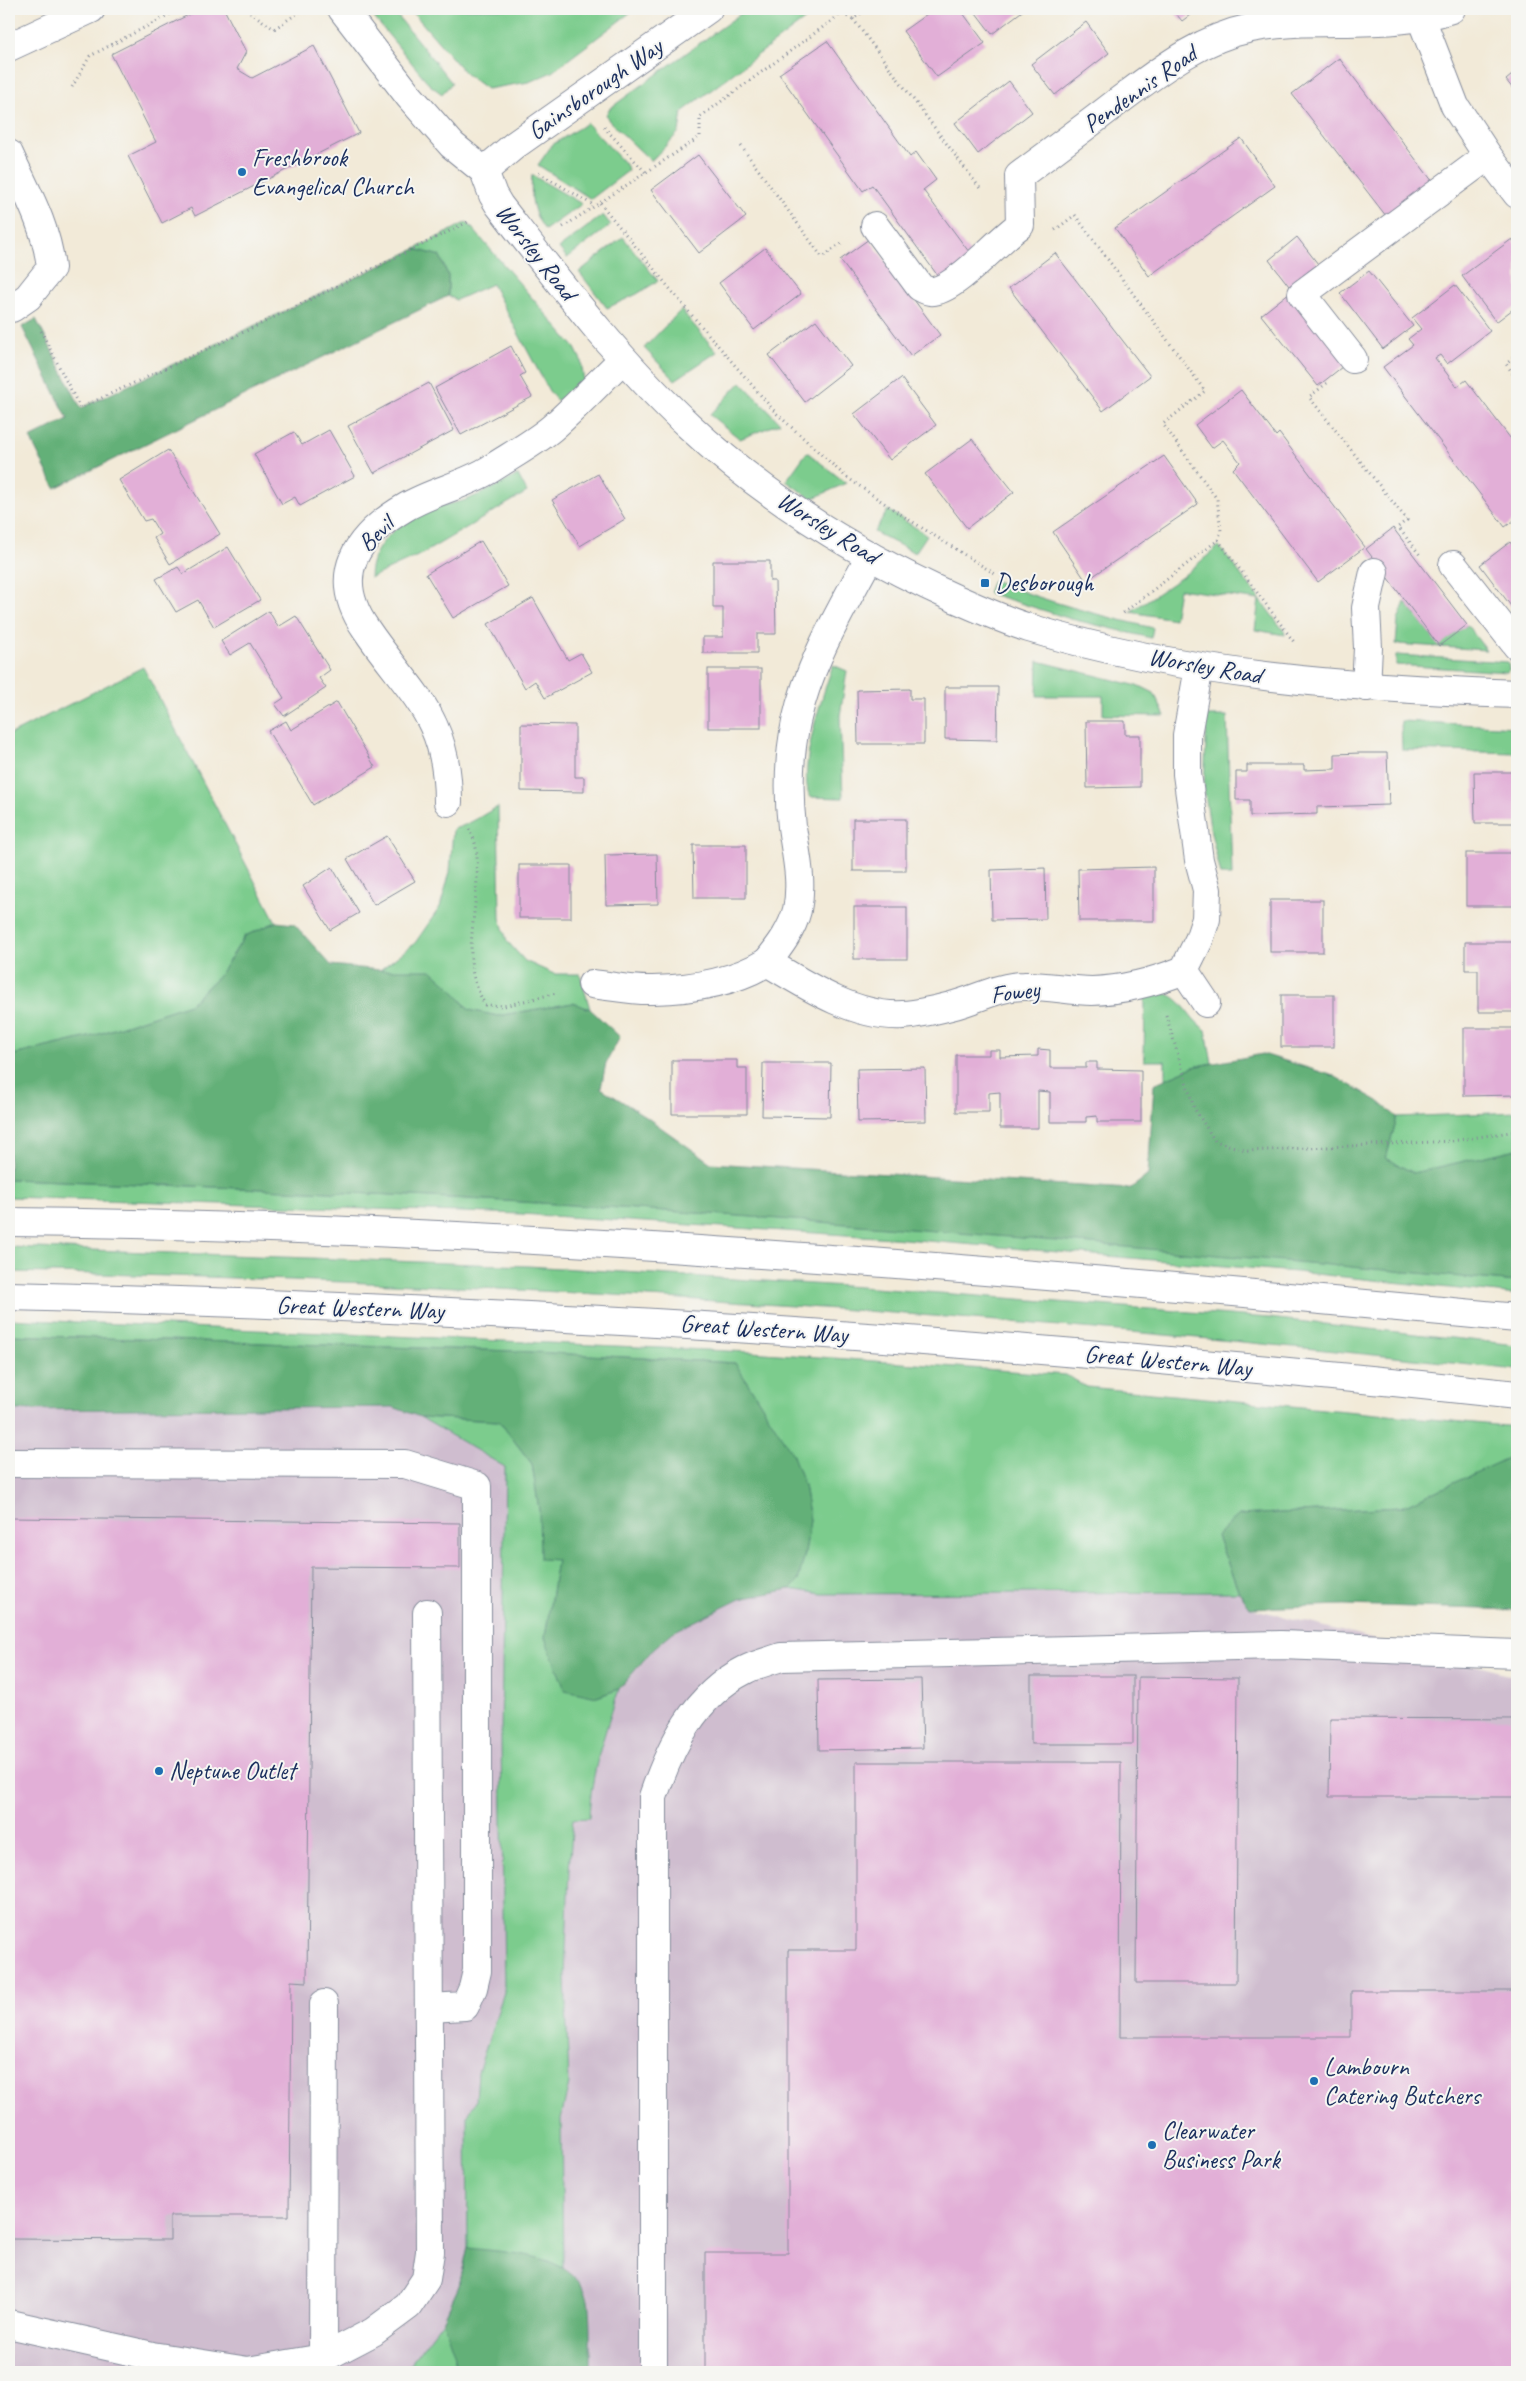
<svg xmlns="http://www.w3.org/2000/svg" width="1526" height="2381" font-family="Caveat,sans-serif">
	<rect width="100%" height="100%" fill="#f6f6f2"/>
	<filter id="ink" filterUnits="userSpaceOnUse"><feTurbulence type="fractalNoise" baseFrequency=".02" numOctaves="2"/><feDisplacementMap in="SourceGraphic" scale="10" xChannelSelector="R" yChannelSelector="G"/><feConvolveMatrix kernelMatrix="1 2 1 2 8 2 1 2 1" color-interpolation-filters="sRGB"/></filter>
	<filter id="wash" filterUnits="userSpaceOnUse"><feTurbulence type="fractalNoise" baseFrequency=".0096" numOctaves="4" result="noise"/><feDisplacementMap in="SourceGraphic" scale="20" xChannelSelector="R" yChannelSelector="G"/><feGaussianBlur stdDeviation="1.12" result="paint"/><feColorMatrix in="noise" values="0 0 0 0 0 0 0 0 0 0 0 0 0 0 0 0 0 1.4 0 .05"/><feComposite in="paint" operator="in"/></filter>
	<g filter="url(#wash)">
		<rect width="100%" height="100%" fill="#f2ead8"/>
		<!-- industrial -->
		<polygon fill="#cfbdcf" points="393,1407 420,1417 499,1421 619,1689 654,1648 673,1632 740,1599 790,1589 822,1594 1239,1592 1251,1608 1517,1676 1517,2372 9,2372 9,1408"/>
		<!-- green -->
		<g fill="#7bcc8d" stroke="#4b7e76">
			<polygon points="367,9 392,9 452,83 442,94 430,85"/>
			<polygon points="410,9 635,9 552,72 529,82 487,89 465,73"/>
			<polygon points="747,9 819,9 682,112 679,132 651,161 609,121 606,115 609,109"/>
			<polygon points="587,123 627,166 628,171 591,199 538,165 552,145"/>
			<path d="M532,175l50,29 -37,26c-13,-17 -15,-34 -13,-55z"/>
			<polygon points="603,215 611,225 567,258 559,248"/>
			<polygon points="467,222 575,348 581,360 584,382 557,401 549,391 492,284 456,300 448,296 448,276 440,256 415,249"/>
			<polygon points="623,237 658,281 637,294 607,308 579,272"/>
			<polygon points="681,310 717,352 675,380 644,348"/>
			<polygon points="741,382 780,423 740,439 710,415"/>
			<polygon points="807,452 846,483 812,499 786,481"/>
			<path d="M518,475l9,17 -105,62 -52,24c0,-38 37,-61 70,-72 8,-2 17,-3 26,-6 18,-7 35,-16 52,-25z"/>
			<polygon points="888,510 927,535 915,553 874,532"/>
			<polygon points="1219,546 1284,631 1285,635 1255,630 1259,600 1179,589 1174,619 1130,612 1182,577"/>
			<path d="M993,580c52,22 106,35 160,48l-2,10 -80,-19 -83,-26z"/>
			<polygon points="1405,602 1439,645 1467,625 1486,650 1396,644 1398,620"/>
			<polygon points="1396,655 1508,662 1509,670 1507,672 1396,665"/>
			<polygon points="1038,661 1142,687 1154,693 1165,716 1103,715 1103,696 1037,696"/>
			<path d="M833,665l14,6 -7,45 3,82 -33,-1c-13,-28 13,-103 23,-132z"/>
			<polygon points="143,667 276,922 245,936 219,976 190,1004 93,1036 9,1056 9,735"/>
			<polygon points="1207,716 1227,716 1232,875 1221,875 1211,833 1204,788"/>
			<polygon points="1401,721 1517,727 1517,753 1402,750"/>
			<path d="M498,807l2,111 7,23 18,20 29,13h26l10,35 -17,-6 -76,13 -28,-6 -19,-23 -70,-17 35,-27 25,-36 10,-35 3,-43c19,-5 28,-14 45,-22z"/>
			<path d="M1157,991c28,5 28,25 49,39l6,33 -19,4 -28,12v-18h-21l1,-66z"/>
			<polygon points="1517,1112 1517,1149 1414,1173 1386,1159 1397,1117"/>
			<path d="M9,1179c159,6 319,12 478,21 344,19 687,50 1030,82v13l-221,-23 -404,-34 -371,-24 -512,-17z"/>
			<path d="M9,1247l519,19 332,21 409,31 248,27v25c-501,-55 -1004,-88 -1508,-98z"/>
			<polygon points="9,1319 751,1352 1066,1375 1087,1387 1517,1427 1517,1450 1513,1456 1401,1507 1239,1515 1217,1536 1239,1592 822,1594 790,1589 798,1581 805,1553 810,1520 804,1485 772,1422 735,1363 513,1351 9,1335"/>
			<path d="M420,1417l79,4 33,43 7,46 18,50 -12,78 52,59 22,-8c-14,44 -28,82 -30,129l-16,1 -4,51 -4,106 4,107 -8,36 2,149 -17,-8 44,112h-190l8,-5 35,-46 16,-35 9,-38 -1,-132 9,-15 2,-29 26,-80 -3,-256 4,-269z"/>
			<polygon points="79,2366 105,2372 55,2372 60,2367"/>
		</g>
		<!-- forest -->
		<g fill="#64b078" stroke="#40706b">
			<polygon points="415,249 440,256 448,276 448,296 55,488 30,438 68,419 22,327 36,319 81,408"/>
			<path d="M276,922l18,2 37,41 49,5h51l19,17 19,23 29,6 75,-13 17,6 30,28 -14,26 -5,25 41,26 69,49 419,26 18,-14 6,-91 39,-17 70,-13 71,22 44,25 19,16 -11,41 27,15 104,-24v133c-343,-31 -686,-63 -1030,-82 -159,-9 -319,-15 -478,-21v-123l84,-20 97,-32 29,-28 26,-40z"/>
			<polygon points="9,1335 513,1351 735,1363 792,1453 804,1485 810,1520 805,1553 798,1581 790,1589 740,1599 673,1632 654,1648 619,1689 597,1697 565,1690 545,1638 557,1560 540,1559 539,1510 532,1464 499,1421 420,1417 393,1407 9,1410"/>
			<polygon points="1517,1450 1517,1610 1344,1605 1250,1608 1239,1592 1217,1536 1239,1515 1401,1507 1512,1456"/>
			<path d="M468,2248c39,5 102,4 119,48 4,11 3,61 3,76h-136l1,-16 -12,-35 16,-35z"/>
		</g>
		<g id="blocks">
			<!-- building -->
			<g fill="#e2afd7">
				<polygon points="200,9 224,9 246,52 237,69 252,78 314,46 359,133 195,216 191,208 162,223 128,156 156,142 111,54"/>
				<polygon points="934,9 960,9 985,43 937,77 903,31"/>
				<polygon points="973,9 1025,9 992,34"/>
				<polygon points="1172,9 1198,9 1182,21"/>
				<polygon points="1086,22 1109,53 1055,95 1031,64"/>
				<polygon points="827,41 910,157 916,152 936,180 923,190 975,260 943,283 872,185 863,191 779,74"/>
				<polygon points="1339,58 1439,190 1393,225 1292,94"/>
				<polygon points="1517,71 1517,94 1506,80"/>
				<polygon points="1009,81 1032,112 978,154 955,123"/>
				<polygon points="1241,138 1275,186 1149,276 1115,228"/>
				<polygon points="698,155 746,217 699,253 651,190"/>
				<polygon points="1297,237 1318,264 1289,286 1269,260"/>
				<polygon points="869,239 940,335 911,356 840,260"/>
				<polygon points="1512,239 1517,246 1517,306 1496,322 1462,276"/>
				<polygon points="765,248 801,294 754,330 719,283"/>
				<polygon points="1055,253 1150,376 1103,411 1009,288"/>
				<polygon points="1369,271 1413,326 1383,349 1340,293"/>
				<polygon points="1455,285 1490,331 1447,364 1440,355 1435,358 1457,387 1466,380 1517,447 1517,518 1505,527 1383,367 1413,345 1408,339 1421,329 1412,318"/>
				<polygon points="1290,292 1347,363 1318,386 1261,315"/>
				<polygon points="816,320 851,366 805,402 769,355"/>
				<polygon points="511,346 525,373 520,376 532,397 461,435 435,388"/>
				<polygon points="901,378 936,425 890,460 854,414"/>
				<polygon points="429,383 454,430 374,473 348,426"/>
				<polygon points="1241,390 1276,436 1279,433 1365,547 1318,582 1233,469 1240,462 1223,440 1212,448 1195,425"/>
				<polygon points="329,430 355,476 300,506 295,497 282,504 254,454 294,432 302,445"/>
				<polygon points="972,439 1014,492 967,528 925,474"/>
				<polygon points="168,450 220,534 170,564 154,538 160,534 151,519 144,521 119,480"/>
				<polygon points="1164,456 1198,504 1086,581 1053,532"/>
				<polygon points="598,474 625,519 580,546 552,500"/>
				<polygon points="1393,528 1467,625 1439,646 1366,549"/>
				<polygon points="481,541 508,586 453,618 426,574"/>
				<polygon points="1510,542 1517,552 1517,614 1480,565"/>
				<polygon points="228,547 260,600 214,627 198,600 176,612 156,579 178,567 183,574"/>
				<polygon points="713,561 770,561 770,581 775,581 776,634 757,634 757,653 703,653 703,637 723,637 723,608 713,608"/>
				<polygon points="533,598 568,660 581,653 592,672 545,698 535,681 525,688 488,624"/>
				<polygon points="269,611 278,627 296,616 330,670 319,678 326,688 284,716 275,704 284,698 250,643 230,655 221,641"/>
				<rect x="708" y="669" width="53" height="59"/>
				<polygon points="945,687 998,687 997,740 945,739"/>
				<polygon points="910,689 910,699 924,699 924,744 858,744 857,690"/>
				<polygon points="337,702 375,767 313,805 268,731 286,721 291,730"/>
				<polygon points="1086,721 1125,721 1125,735 1140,735 1140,787 1087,788"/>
				<polygon points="521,724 575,725 575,777 584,777 584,792 521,791"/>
				<polygon points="1360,753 1387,753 1389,805 1317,807 1317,814 1250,816 1250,800 1236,800 1236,772 1247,772 1247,765 1304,765 1304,770 1335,769 1335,754"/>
				<polygon points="1474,772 1517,772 1517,823 1475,823"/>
				<rect x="853" y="819" width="53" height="52"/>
				<polygon points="387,836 415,881 374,905 347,859"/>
				<polygon points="693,845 746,845 746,898 694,898"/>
				<rect x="1466" y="853" width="51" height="53"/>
				<polygon points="657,854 658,904 606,905 605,855"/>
				<rect x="519" y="865" width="52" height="53"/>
				<polygon points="332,867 359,913 330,930 303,886"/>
				<polygon points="1154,867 1154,921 1079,921 1078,869"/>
				<polygon points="1045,868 1046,919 992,920 991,870"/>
				<rect x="1270" y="900" width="53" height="52"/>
				<rect x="854" y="907" width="53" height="52"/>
				<polygon points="1465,942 1517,942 1517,1012 1478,1012 1478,970 1465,970"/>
				<rect x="1281" y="995" width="53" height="52"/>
				<polygon points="1464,1028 1517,1028 1517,1095 1464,1096"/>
				<polygon points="1038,1049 1050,1050 1050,1068 1086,1068 1086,1062 1097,1062 1097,1069 1141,1070 1141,1122 1097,1122 1097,1116 1086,1117 1086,1122 1050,1122 1050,1092 1038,1091 1038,1128 1000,1128 1000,1092 989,1093 989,1112 956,1112 956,1055 989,1055 989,1050 1000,1050 1000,1057 1038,1056"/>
				<polygon points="672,1060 737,1060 737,1068 747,1068 747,1114 672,1114"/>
				<polygon points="763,1063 831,1063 830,1117 762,1116"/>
				<polygon points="925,1068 926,1121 858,1122 857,1069"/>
				<polygon points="9,1518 460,1523 460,1568 311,1567 307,1982 291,1981 289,2216 170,2216 170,2240 9,2239"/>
				<rect x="1031" y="1676" width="102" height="68"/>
				<polygon points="1138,1677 1238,1678 1236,1983 1136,1983"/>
				<polygon points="921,1679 923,1748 819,1750 818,1680"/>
				<polygon points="1330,1718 1517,1719 1517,1797 1329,1797"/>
				<polygon points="856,1762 1121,1762 1120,2037 1351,2037 1351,1991 1517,1991 1517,2372 705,2372 705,2253 788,2253 788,1950 856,1950"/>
			</g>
		</g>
	</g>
	<g filter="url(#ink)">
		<use href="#blocks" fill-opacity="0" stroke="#868c9b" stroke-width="1"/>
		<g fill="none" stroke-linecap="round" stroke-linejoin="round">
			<defs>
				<g id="minor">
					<path d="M342,9l67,87 43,49 32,26 9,24 6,10c60,77 118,154 190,221 76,71 168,128 263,171 25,11 51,23 77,31 159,48 324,60 488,66"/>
					<polyline points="1421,18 1455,106 1488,156 1517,194"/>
					<polyline points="9,47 91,9"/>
					<path d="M9,154c17,37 38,73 42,114l-23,29 -16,11"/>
					<polyline points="484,171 515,145 708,9"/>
					<path d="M875,226l45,61c5,3 9,5 14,4 24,-4 64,-51 86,-66l-1,-49c32,-24 65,-48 97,-73 42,-31 82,-64 135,-75 65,-13 136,3 200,-19"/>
					<polyline points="1353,359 1302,294 1488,156"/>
					<path d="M870,556c-28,53 -61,106 -74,166 -7,34 -8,71 -4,105 4,28 11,54 5,83 -5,20 -17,36 -30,52 38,23 89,56 136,53 16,-1 32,-5 48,-9 25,-6 47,-20 73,-20 23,-1 45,5 68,5 33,-1 62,-9 92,-21l15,-30 7,-21 1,-29 -8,-30 -12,-86v-39l12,-68"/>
					<polyline points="1453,565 1517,646"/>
					<polyline points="1366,687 1368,648 1366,608 1374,572"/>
					<path d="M448,802c0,-87 -38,-108 -82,-173 -37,-54 -10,-93 40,-122 27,-16 60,-22 86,-39 20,-13 42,-25 60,-40 24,-21 47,-46 70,-68"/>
					<polyline points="1184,970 1206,1003"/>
					<path d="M592,984c20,2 41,7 61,6 40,-1 80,-7 114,-28"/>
					<polyline points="9,1463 405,1464 477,1486 477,1971 473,1988 465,2006 429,2008"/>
					<polyline points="9,2324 152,2356 248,2371 323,2358 373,2332 408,2306 426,2279 430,2252 427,1613"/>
					<polyline points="323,2358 324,2004"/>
					<path d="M653,2372v-575c17,-50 42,-102 92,-127 11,-6 25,-9 36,-13l500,-12 236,9"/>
				</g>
				<g id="major">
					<path d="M9,1222c504,5 1007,49 1508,96"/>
					<path d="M9,1296c504,12 1007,45 1508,99"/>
				</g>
			</defs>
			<!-- minor casing -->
			<use href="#minor" stroke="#868c9b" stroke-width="30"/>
			<!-- major casing -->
			<use href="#major" stroke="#868c9b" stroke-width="30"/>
			<!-- path -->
			<g stroke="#868c9b" stroke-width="3" stroke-dasharray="1 4" stroke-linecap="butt">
				<polyline points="246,9 274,29 304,9"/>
				<polyline points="853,19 982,191"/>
				<polyline points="72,87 90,56 180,9"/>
				<polyline points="604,127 646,173"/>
				<polyline points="741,146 822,257 844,242"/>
				<polyline points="539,173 595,206"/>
				<polyline points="600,203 684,306 776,413 845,476 897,512 995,574"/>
				<polyline points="563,227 700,137 700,117 841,14 853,19 867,9"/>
				<polyline points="1055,230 1075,215 1205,391 1163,424 1217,499 1221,531 1218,540 1122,614"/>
				<polyline points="41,331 80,408 244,332 468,222"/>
				<polyline points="1517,355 1506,364 1517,379"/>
				<polyline points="1327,383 1309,397 1407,520 1398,527 1420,555"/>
				<polyline points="1218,540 1294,642"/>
				<path d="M469,829c20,28 -3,103 3,140 2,13 7,24 13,36l19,1 53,-13"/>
				<polyline points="1166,1015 1194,1108 1215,1141 1248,1151 1452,1141 1517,1131"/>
			</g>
			<!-- minor -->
			<use href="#minor" stroke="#fff" stroke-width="28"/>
			<!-- major -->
			<use href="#major" stroke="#fff" stroke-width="28"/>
		</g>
	</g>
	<!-- markers -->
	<g fill="#1f6fb2" stroke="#f6f6f2" stroke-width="2">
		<circle cx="242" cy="172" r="5"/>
		<rect x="980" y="578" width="10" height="10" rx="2.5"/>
		<circle cx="159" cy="1771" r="5"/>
		<circle cx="1314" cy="2081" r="5"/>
		<circle cx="1152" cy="2145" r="5"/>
	</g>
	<g text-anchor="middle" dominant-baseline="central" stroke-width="4" stroke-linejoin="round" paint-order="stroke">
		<!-- street labels -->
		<g font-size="25" fill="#1b2f5e" stroke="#f6f6f2">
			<text transform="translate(595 89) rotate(-35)">Gainsborough Way</text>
			<text transform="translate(1140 89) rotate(-35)">Pendennis Road</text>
			<text transform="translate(536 252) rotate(52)">Worsley Road</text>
			<text transform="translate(828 528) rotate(32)">Worsley Road</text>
			<text transform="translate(376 534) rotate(-44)">Bevil</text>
			<text transform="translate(1205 666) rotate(10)">Worsley Road</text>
			<text transform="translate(1015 992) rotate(-7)">Fowey</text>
			<text transform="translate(360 1308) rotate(2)">Great Western Way</text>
			<text transform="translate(764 1329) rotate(4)">Great Western Way</text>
			<text transform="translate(1168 1361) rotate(5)">Great Western Way</text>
		</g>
		<!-- poi labels -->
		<g font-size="25" fill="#1b2f5e" stroke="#f6f6f2" text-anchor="start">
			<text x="252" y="158">Freshbrook<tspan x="252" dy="29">Evangelical Church</tspan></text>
			<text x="995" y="583">Desborough</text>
			<text x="169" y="1771">Neptune Outlet</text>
			<text x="1324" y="2067">Lambourn<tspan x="1324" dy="29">Catering Butchers</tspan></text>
			<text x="1162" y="2131">Clearwater<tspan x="1162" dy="29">Business Park</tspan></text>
		</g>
	</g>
	<!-- margin -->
	<rect width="1526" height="2381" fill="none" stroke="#f6f6f2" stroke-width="30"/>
</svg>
